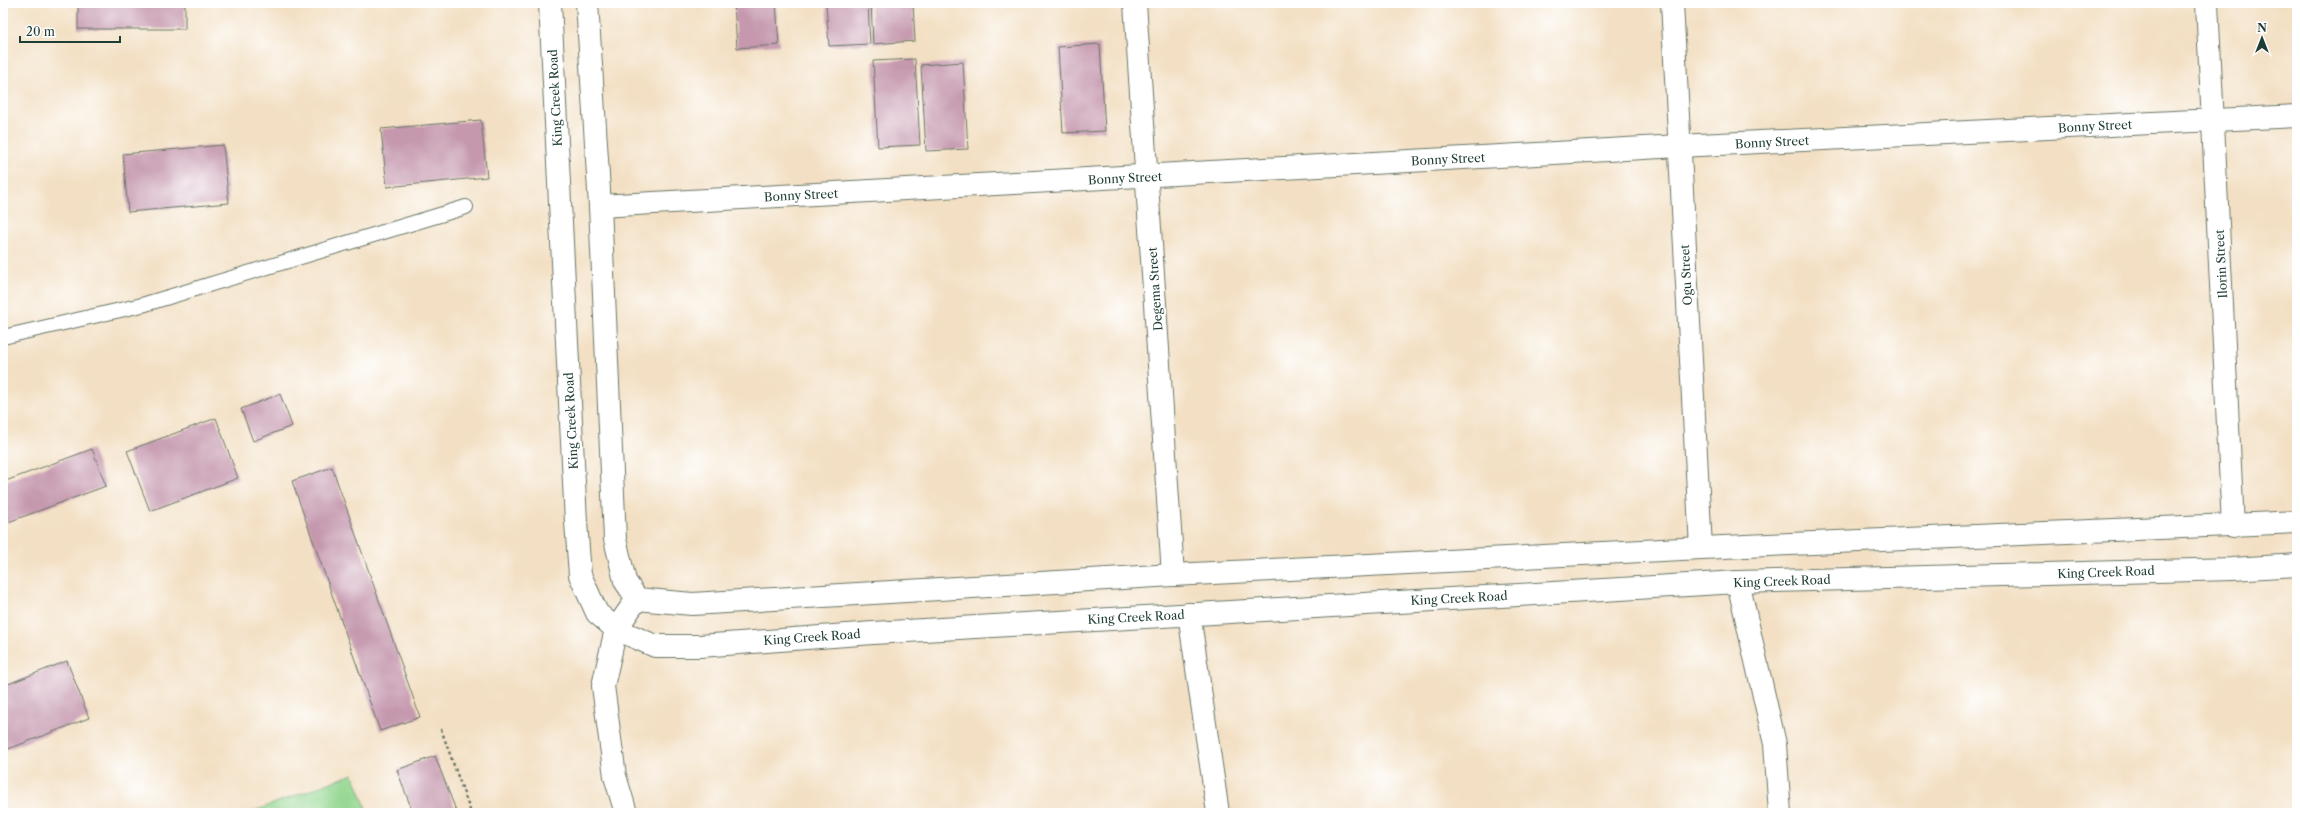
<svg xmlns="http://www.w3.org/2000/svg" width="2300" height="816" font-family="'Libre Caslon Text',serif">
	<rect width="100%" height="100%" fill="#fff"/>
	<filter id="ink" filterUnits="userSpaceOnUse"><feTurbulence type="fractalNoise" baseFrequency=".025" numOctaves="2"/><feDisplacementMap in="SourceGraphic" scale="8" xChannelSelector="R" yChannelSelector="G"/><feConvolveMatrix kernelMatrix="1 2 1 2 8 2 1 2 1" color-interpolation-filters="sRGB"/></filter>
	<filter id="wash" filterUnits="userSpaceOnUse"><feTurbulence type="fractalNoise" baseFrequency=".012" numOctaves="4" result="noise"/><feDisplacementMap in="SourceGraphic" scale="16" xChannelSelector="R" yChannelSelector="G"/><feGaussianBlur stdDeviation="0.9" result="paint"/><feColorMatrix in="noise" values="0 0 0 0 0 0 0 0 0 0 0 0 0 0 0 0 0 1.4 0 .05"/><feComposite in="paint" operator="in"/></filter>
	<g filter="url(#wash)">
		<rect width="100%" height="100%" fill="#f3e0c4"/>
		<!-- green -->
		<polygon fill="#93d68e" stroke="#598a61" points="353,774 368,813 249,813"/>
		<g id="blocks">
			<!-- building -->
			<g fill="#c598ae">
				<rect x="78" y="3" width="107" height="26"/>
				<polygon points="734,3 776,3 779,45 737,48"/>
				<polygon points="826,3 868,3 870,44 829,46"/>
				<polygon points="871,3 913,3 915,41 873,44"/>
				<polygon points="1100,44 1105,131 1063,133 1058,47"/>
				<polygon points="915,59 920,145 878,147 873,61"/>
				<polygon points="963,62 968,149 926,151 921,65"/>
				<polygon points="481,120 487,177 387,187 381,129"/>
				<polygon points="223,145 229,203 128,212 123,154"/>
				<polygon points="280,394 292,426 253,441 241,409"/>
				<polygon points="216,418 238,478 150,511 127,451"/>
				<polygon points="92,449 106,486 3,524 3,482"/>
				<polygon points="332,467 420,717 380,731 292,481"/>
				<polygon points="67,661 89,718 3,751 3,686"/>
				<polygon points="435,756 457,813 413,813 397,770"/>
			</g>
		</g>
	</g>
	<g filter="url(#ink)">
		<use href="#blocks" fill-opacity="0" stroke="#697666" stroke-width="1"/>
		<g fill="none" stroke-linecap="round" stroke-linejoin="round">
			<defs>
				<polyline id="lane" points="3,337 142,305 466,207"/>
				<g id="street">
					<polyline points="1135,3 1173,575"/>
					<polyline points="1672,3 1701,548"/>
					<polyline points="2207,3 2233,526"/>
					<polyline points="600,206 1679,146 2297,116"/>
					<polyline points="1738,582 1775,744 1780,813"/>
					<polyline points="1189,614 1218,813"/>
					<polyline points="626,813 615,776 603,686 616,629 637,599"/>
				</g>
				<g id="secondary">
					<polyline points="550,3 576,522 580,575 597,613 616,629 655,646 700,646 873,633 1738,582 2232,569 2297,565"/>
					<polyline points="587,3 600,206 615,539 625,581 637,599 692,604 1173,575 1701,548 2297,522"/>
				</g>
			</defs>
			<!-- lane casing -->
			<use href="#lane" stroke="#697666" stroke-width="16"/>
			<!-- street casing -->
			<use href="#street" stroke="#697666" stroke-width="24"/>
			<!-- secondary casing -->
			<use href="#secondary" stroke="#697666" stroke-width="24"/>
			<!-- path -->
			<polyline stroke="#697666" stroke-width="2.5" stroke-dasharray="3 3" stroke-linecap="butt" points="441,729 471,813"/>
			<!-- lane -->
			<use href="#lane" stroke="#fff" stroke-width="14"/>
			<!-- street -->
			<use href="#street" stroke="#fff" stroke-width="22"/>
			<!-- secondary -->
			<use href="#secondary" stroke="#fff" stroke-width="22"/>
		</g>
	</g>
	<g text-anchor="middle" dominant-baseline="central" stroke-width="4" stroke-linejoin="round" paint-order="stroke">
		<!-- street labels -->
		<g font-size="12" fill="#1f3d34" stroke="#fff">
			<text transform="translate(555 98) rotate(-93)">King Creek Road</text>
			<text transform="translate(2095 126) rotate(-3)">Bonny Street</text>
			<text transform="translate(1772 142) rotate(-3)">Bonny Street</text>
			<text transform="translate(1448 159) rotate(-3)">Bonny Street</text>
			<text transform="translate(1125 178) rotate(-3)">Bonny Street</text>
			<text transform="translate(801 195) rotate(-3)">Bonny Street</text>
			<text transform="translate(2221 264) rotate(-93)">Ilorin Street</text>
			<text transform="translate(1686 275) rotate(-93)">Ogu Street</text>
			<text transform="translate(1155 289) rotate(-94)">Degema Street</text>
			<text transform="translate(571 421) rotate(-93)">King Creek Road</text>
			<text transform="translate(2106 572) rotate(-2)">King Creek Road</text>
			<text transform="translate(1782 581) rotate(-2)">King Creek Road</text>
			<text transform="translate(1459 598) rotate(-3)">King Creek Road</text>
			<text transform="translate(1136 617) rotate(-3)">King Creek Road</text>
			<text transform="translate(812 637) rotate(-4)">King Creek Road</text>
		</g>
	</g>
	<!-- margin -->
	<rect width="2300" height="816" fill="none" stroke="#fff" stroke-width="16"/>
	<!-- north arrow -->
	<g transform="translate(2262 38)" stroke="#ffffff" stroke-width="3" paint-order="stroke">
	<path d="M0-3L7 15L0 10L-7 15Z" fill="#1f3d34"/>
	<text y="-6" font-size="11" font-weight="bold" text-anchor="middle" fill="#1f3d34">N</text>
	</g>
	<!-- scale -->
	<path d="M20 36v6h100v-6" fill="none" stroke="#1f3d34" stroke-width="2"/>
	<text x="26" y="36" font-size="12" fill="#1f3d34" stroke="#ffffff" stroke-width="3" paint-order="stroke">20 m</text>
</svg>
